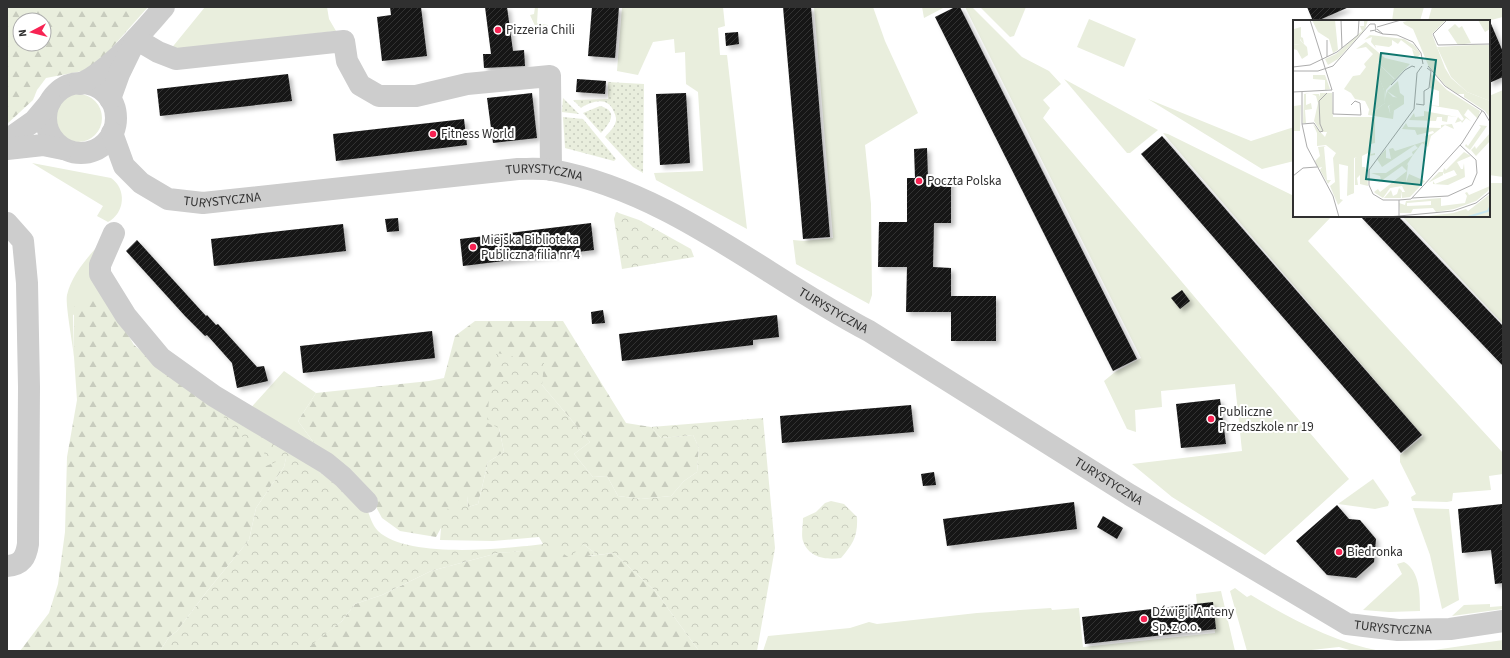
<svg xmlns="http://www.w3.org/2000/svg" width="1510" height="658" font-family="'Source Sans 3',sans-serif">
	<defs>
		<pattern id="forest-firs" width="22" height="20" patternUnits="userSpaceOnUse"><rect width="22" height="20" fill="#e9eedd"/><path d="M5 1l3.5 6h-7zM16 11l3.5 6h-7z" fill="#c8ccbe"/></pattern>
		<pattern id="park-crowns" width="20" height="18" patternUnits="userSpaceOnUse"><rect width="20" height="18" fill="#e9eedd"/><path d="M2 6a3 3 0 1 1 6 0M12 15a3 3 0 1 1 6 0" fill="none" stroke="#c8ccbe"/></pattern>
		<pattern id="garden-dots" width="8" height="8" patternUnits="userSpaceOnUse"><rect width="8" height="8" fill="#e9eedd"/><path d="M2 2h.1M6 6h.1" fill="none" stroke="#c8ccbe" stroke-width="1.8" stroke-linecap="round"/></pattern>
		<pattern id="building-hatch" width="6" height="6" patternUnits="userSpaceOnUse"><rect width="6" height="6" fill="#171717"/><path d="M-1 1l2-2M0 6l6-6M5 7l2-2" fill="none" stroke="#303030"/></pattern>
		<filter id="shadow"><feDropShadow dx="3.5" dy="3.5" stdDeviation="2" flood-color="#0004"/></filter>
	</defs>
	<rect width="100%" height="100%" fill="#fff"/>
	<!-- grass -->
	<g fill="#e9eedd">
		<polygon points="205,7 327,7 329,19 336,31 170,50"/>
		<polygon points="535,7 538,7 537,23 548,25 547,32 537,30 530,15 534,14"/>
		<polygon points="622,7 723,7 725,26 718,28 720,55 727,55 747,229 656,180 654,173 703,171 698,92 686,84 685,52 675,53 674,39 653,42 638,75 617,71"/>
		<polygon points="814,7 873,7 885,41 918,113 865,145 871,204 872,295 869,304 796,264 793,240 804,241 833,238"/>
		<polygon points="922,7 945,7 924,18"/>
		<polygon points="965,7 972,7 1022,57 1049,71 1061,84 1043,100 1050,108 1043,118 1349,479 1265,555 1172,497 1132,464 1242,451 1235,384 1161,391 1162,407 1135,410 1136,432 1127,429 1104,381 1115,372 1141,358"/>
		<polygon points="980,7 1026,7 1014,36 1010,37"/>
		<polygon points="1394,7 1424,7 1420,21 1392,21"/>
		<polygon points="1432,7 1503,7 1503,17 1487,21 1428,21"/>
		<polygon points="1089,19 1136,39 1124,67 1077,47"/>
		<polygon points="1064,79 1158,130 1130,153 1127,153"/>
		<polygon points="1503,90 1503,177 1489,175 1489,96"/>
		<circle cx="78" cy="118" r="24"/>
		<polygon points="1148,99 1251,141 1294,127 1294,161 1262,169"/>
		<polygon points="1163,133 1168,134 1294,196 1294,216 1332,216 1308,241 1503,453 1503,474 1489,476 1491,490 1453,493 1452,501 1447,502 1412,501 1411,497 1416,494 1400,462 1400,455 1423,436"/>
		<path d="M32,163l79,15c16,11 14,35 -3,44l-11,-6 6,-10z"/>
		<polygon points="1489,183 1503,183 1503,324 1402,216 1489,216"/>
		<path d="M102,241l6,60 -35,14 1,42c-1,-12 -9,-53 -7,-62 5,-21 21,-38 35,-54z"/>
		<polygon points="284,371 316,393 298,421 322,454 248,411"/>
		<polygon points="1373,479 1389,502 1388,506 1375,509 1338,504"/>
		<polygon points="1413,508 1449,509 1459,600 1444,608 1442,609 1430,555"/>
		<path d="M1404,562c16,9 16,32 16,49l-31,1 -26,-2 39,-36 -5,-10z"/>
		<path d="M1235,588l12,9 4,-2c40,24 83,47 129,56h-27l-14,-4 -37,4h-55l-17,-60z"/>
		<polygon points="1221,591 1235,651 763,651 768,636 850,628 869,622 877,624 977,613 1051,608 1052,610 1079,608 1083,647 1215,633 1212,603 1197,604 1196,594"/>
		<polygon points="1490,604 1490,607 1503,606 1503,609 1452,616 1464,605"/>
		<polygon points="1503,640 1503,651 1433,651 1434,650"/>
	</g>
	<!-- forest -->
	<g fill="url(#forest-firs)" fill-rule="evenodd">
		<path d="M7,7h141l-55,62 -47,9 -9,12 -4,10 -26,24zM20,20h24v24h-24z"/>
		<polygon points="86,298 108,301 134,345 264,444 286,458 284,467 256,508 249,540 208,590 177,631 169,637 160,651 20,651 49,613 58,584 65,532 67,457 77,400 74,357 74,304"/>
		<polygon points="475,321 563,321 626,423 651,427 661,438 693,435 699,448 697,472 684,481 671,496 641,499 618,496 607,476 593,477 574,454 590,442 542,385 518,376 499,428 504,452 488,462 478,504 468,507 467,496 441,528 436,537 400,531 382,518 375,505 322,454 298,421 316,393 429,381 444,378 455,336"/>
		<polygon points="583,544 595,553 589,556 614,553 656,592 699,651 303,651 342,621 355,604 382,595 431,571 498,553 556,548"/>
	</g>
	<!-- park -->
	<g fill="url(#park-crowns)">
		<polygon points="616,212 639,220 691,249 694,257 622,269 614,219"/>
		<path d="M497,353l47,10 -2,22 48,57 -16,12 19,23 14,-1 11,20 23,3 30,-3 13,-15 13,-9 2,-24 -6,-13 -32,3 -10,-11 112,-9 12,130 -18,103h-58l-43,-59 -42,-39 -27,3 8,-3 -12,-9 -13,14 -14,-9 -58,4 -67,18 -49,24 -27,9 -13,17 -38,30h-144l9,-14 8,-6 31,-41 41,-50 7,-32 28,-41 2,-9 -20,8 -3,-22 -15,-2 -20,-19 -18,-24 69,41 88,69c3,7 5,16 11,22 30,28 126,18 165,13l-4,-7 -46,4 -53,-1 1,-12 7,-20 19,-13 1,12 10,-3 10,-42 16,-10 -5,-24 -12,-5 3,-36 27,-11 -28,-7z"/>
		<path d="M831,501l13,3 13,13c1,19 -4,27 -16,41 -15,2 -32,0 -38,-17 -2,-6 0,-16 0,-23l13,-6 9,-9z"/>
	</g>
	<!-- garden -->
	<g fill="url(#garden-dots)">
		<path d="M608,82l36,2 -1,89 -10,-6 -28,-30c3,-4 8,-8 10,-13 2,-4 1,-8 -1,-12 -6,-16 -22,-11 -33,-4l-8,-8 35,-1z"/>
		<polygon points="563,98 579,114 562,112"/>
		<path d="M600,106c19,5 10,17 1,27l-18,-20z"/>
		<polygon points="563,117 583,119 616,159 614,161 565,148"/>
	</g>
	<!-- building -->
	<g fill="url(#building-hatch)" filter="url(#shadow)">
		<polygon points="390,7 421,7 427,56 382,61 377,17 391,15"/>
		<polygon points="485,7 507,7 513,51 524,50 525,66 484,68 483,54 491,54"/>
		<polygon points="592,7 619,7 615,58 588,56"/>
		<polygon points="783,7 811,7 830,237 803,239"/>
		<polygon points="955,7 960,7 1137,359 1113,371 935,17"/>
		<polygon points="1307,7 1349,7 1317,21 1313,21"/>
		<polygon points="1489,19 1503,52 1503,77 1489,83"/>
		<polygon points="738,32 739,44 726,46 725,33"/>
		<polygon points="288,74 292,101 160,116 157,89"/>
		<polygon points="577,79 606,81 605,94 576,92"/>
		<polygon points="532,93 537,138 493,143 487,98"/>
		<polygon points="686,93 690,163 660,165 656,94"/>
		<polygon points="464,119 467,145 336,161 333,134"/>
		<polygon points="1162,136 1422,435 1401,453 1141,154"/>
		<polygon points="927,148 928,178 951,178 951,223 934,223 933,267 951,268 951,296 996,296 996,341 951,341 951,312 906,312 907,267 878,267 879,222 907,222 907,178 915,178 914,149"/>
		<polygon points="1360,216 1398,216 1503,326 1503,366"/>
		<polygon points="398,218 399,231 387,232 385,219"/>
		<polygon points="591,223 594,250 463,266 460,239"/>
		<polygon points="343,224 346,251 214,266 211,239"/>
		<polygon points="137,240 206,316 207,315 216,325 218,324 257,367 264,366 268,381 237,388 232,363 207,335 205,336 185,316 126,251"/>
		<polygon points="1182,290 1190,301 1180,309 1171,298"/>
		<polygon points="603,310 605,323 592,324 591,312"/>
		<polygon points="777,315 779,337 753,340 753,345 622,361 619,334"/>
		<polygon points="432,331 435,358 303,373 300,346"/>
		<polygon points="1220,399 1226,444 1181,448 1176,404"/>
		<polygon points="911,405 914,432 782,443 780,416"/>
		<polygon points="934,472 936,485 923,486 921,474"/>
		<polygon points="1074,502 1077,529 947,546 943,519"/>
		<polygon points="1502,504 1503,583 1495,584 1491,550 1462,553 1458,509"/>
		<polygon points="1337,505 1349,519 1360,520 1376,539 1374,562 1356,578 1327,575 1296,541"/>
		<polygon points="1103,516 1123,528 1117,539 1097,527"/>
		<polygon points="1213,602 1216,629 1085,644 1082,617"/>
	</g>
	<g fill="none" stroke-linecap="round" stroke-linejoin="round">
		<!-- minor -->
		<g stroke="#cdcdcd" stroke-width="22">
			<circle cx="81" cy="118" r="35"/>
			<path d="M80,84c32,-15 61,-51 84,-77"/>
			<polyline points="110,99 119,74 136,39 158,52 176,59 344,41 347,61 360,85 379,96 416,96 467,84 550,76 551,170"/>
			<path id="s1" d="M112,133l12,33 17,17 27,16 35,4 315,-34c11,0 23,-1 34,1 119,22 213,107 317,161l261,164 217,129 51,6 52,-1 53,-8"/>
			<polyline points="7,140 34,121 50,102"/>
			<polyline points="7,149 43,145 63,149"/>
			<path d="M7,223l16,18 4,42 2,104 -1,157c-2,13 -6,21 -21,22"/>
			<polyline points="114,233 100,265 100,274 126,316 161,358 214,396 326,463 343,477 367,502"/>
		</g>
	</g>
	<!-- markers -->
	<g fill="#f72353" stroke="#fff" stroke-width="1.5">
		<circle cx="498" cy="30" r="4"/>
		<circle cx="433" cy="134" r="4"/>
		<circle cx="919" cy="181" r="4"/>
		<circle cx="473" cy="247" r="4"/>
		<circle cx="1211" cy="419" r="4"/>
		<circle cx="1339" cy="552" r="4"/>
		<circle cx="1144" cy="619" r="4"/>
	</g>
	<g text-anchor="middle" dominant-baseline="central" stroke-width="4" stroke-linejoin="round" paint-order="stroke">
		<!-- poi labels -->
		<g font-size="13" fill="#303030" stroke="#fff" text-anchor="start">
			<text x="506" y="30">Pizzeria Chili</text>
			<text x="441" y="134">Fitness World</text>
			<text x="927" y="181">Poczta Polska</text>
			<text x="481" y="240">Miejska Biblioteka<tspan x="481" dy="15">Publiczna filia nr 4</tspan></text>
			<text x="1219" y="412">Publiczne<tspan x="1219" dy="15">Przedszkole nr 19</tspan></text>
			<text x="1347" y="552">Biedronka</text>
			<text x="1152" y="612">Dźwigi i Anteny<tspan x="1152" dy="15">Sp. z o.o.</tspan></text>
		</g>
		<!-- street labels -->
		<g font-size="13" fill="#303030" stroke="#fff">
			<text stroke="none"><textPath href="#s1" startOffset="469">TURYSTYCZNA</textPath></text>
			<text stroke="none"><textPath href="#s1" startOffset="145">TURYSTYCZNA</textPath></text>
			<text stroke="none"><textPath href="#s1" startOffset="793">TURYSTYCZNA</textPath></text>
			<text stroke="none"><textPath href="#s1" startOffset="1117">TURYSTYCZNA</textPath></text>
			<text stroke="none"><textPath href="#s1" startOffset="1441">TURYSTYCZNA</textPath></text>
		</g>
	</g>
	<!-- overview -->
	<g transform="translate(1293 20)">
		<rect width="197" height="197" fill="#fff"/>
		<path d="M1,0v9l7,-2v10l2,1 1,6 -4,-5v6l-7,-1zM71,0h4l-3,9 -27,30 -10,6 -3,-6 11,-5 26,-23 -2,-5h4zM185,0h12v9l-5,3zM162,4l4,4 3,-2 9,17 -13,2 -10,-15zM77,15l34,4 10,6 6,8v2l-5,4 -3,-10 6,4 -17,-13 -3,4 -6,-4v5l-3,2 -14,-2 1,3 -5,-6 1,-5 -8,3zM137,53l17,17 33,21 -2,8 -10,-10 -4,6 8,7 -6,-4 -4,5 -1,-2 -6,2 3,-6 4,4 2,-2 -6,-9 -30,-5 11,1v-15l-9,-3zM17,73l-4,1v11l5,-2 1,6 -7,1 1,13h-3l1,-29zM27,73h12l1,24h42v26l-4,1v10l4,-1v2l-7,1v-3l-6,3v11h3l2,5 1,14 -8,-2v-9l-3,3 1,7h-3v-27l2,-1 -3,1v4l-6,-3 6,3v31l-7,3 1,-30 -9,-2 1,35 3,1 -5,5 -8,-19 5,-4 -2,-24 3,-5 -10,-8 -9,1v-13l-4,-9 12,13 2,-5h-6l-7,-11 4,-18 -2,-7 -4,-2h7l1,3zM8,85l-1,26h-7l1,-25zM131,91l33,6 -9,-1 -1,6 -5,-1v-4h-5l-1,4 -27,-1 5,-7 1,4 9,-1zM113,103l2,4 33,1v-3l11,-1 2,5 -9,-4 -14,11 -3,11 -6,-4 -9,12 -1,-3 6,-4 -3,-3 -33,22 -5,-8 9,-10v9l5,1 -2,-10 4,-1 2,3 31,-10 -1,-5 9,-3 -1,-2 -16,4 -2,-5 -13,-1zM186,105l8,1 -17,24 -5,-4 1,-2 2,2 13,-19zM197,113v8l-14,15 -5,-6 4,-4 1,3zM33,126l-2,1 3,33h4l-3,4 -8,-14 2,-3 -4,1 -3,-7 5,-5 -2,-9zM171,132l7,4 -14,6 4,7h2l1,-6 1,14 -17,8 -15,-1v-3l2,3 22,-9 -3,-5 -10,4 -1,-2v3l-15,8 11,-11h4l1,-4 2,2zM120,135l-7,11 2,-2 -2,18 3,-8 16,7 -15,16 -8,1v-6h3l-3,-6 -12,2 -7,10 -8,-5 -1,-1 4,-3 2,3 27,-21 -5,-5 -25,18 4,-4 -1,-4 -9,-3h15zM197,166l-2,5 -12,10 -22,8 -18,3 -3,-4 -20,1 -2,4h-11l-1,-10 6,2 1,-4 35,-3v8l24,-3 2,-7 -2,-3 2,-1 2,3zM138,181v4l-24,1v-3zM106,168l3,3 -1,7h-17l7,-8 2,6 4,-2z" fill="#e9eedd" fill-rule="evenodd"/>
		<path d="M19,0h23l3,30 -5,3 -4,-14 -11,-7zM118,0h35l-14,14 13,34 6,10 16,14 23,9v17l-5,-7 -21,-14v-3h-6l-11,-7 -18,-20 -16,-38 -9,-5 -1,-2zM5,18l9,9 1,8 -6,4 -5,-9 -4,-1v-5l7,1zM73,22l19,16 25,6 -15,15 -18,-17 -2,5 9,23 1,13 -14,10 -6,-12 -10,-2 -4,-6 -7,-4 9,-13 7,-1 6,-8 -2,-3 9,-10 -7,-7 -10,2zM20,55h12l5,14 -5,1v-10l-12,-1zM105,61l2,12 4,3v8l-14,9 -1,-7 10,-7 -12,-8zM197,174v23h-71l34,-4 13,-4 2,2z" fill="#e9eedd"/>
		<path d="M83,41l18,18 7,-6 -15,17 -1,9 2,-8 6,6 9,1 -2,3 -12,5 2,7 4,-3 -1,9 -25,-4 1,-5 4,2 12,-9 -1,-13 -10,-24zM57,141l4,2v30l-3,1z" fill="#e9eedd"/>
		<path d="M181,25h16v56l-23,-9 -16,-15 -14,-30z" fill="#e9eedd"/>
		<path fill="none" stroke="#c7e6f0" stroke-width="2" d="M175,197l20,-6 2,-4"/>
		<path fill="none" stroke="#acacac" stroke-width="1" d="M48,0l1,28M154,0l-14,14 5,11 52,-1M84,7l24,-7M82,11l8,3 -6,-5M90,14l14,1 16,7 8,11 2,11M34,20v17M135,46l17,20 39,26 6,10M0,47l17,-2 27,-13 21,-17 1,-15M0,51h25l15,-5 37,-42h5l1,6 -6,1M98,65l14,-15 7,-4 3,1M0,72l39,-2 -22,-70M9,72v32l5,23 26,49 6,21M40,72v22l28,1 -1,-12 -5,-2 -4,4M123,84l8,1v-14l5,-3 2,-17 -4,-3M9,104l12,-1 6,9 3,-1 -3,-7 -1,-23 8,-8M0,156l10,-8 14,-1M119,178l36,-2 24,-11 5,-12 -1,-13 -16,-15M106,180h-16l-10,-6 -4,-9v-15l45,-61 3,-36 5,-7M106,196v-16l12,-1 12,-13 39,-43 20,-32M95,197l65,-6 23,-8 14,-11"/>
		<path fill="#0f766e" fill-opacity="0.15" stroke="#0f766e" stroke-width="2" d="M88,33l55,7 -15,125 -55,-6z"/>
		<rect width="197" height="197" fill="none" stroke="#303030" stroke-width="2"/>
	</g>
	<!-- border -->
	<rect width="1510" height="658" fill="none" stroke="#303030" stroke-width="16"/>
	<!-- north arrow -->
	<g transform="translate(32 32) rotate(263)"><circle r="19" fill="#ffffff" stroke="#acacac"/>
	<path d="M0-3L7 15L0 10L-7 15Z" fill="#f72353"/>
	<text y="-6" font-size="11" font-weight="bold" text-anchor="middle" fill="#303030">N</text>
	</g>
</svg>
